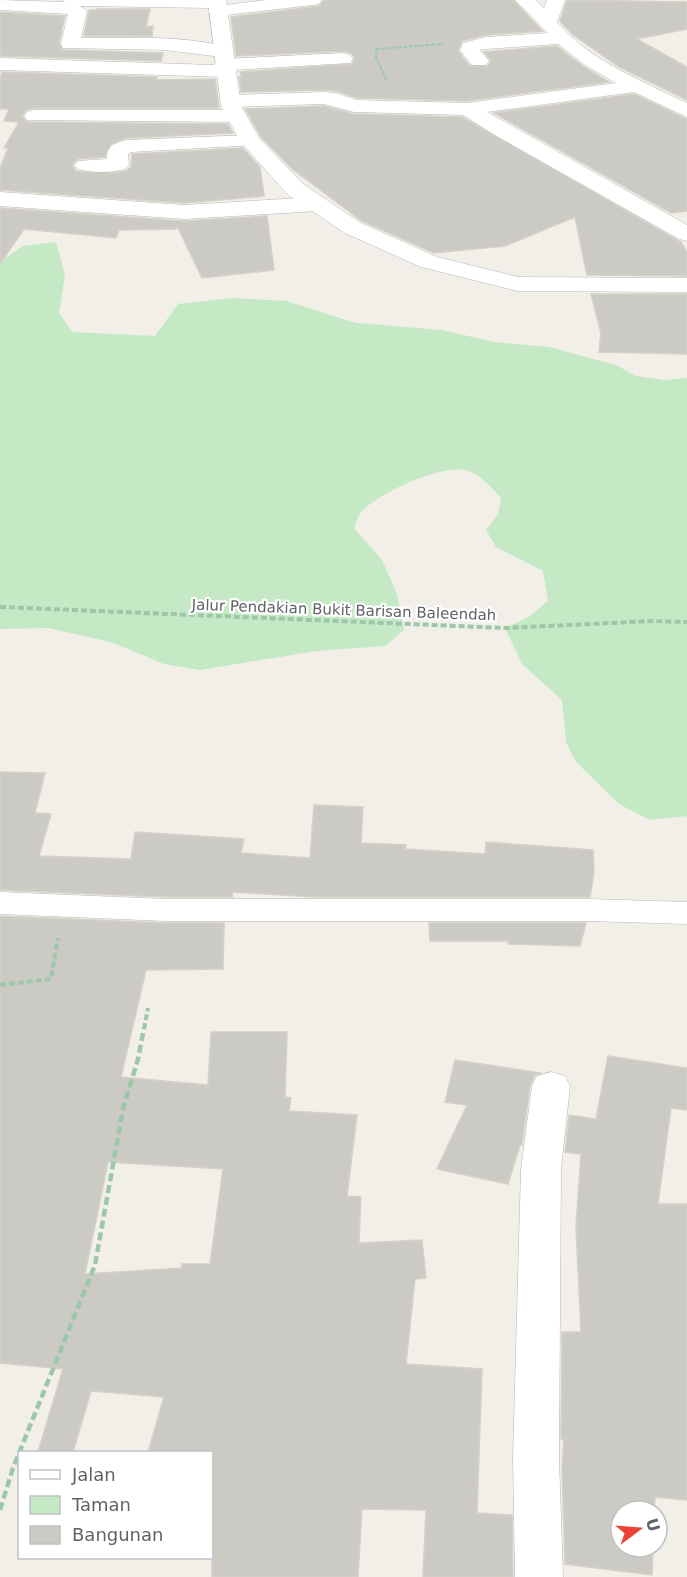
<svg xmlns="http://www.w3.org/2000/svg" width="687" height="1577" font-family="'DejaVu Sans',sans-serif">
	<rect width="100%" height="100%" fill="#f1efe8"/>
	<!-- green -->
	<path fill="#c5e8c5" d="M56,242l9,33 -6,38 13,19 83,4 23,-32 54,-6 54,3 70,22 86,7 52,12 55,5 67,18 20,11 29,4 22,-2v438l-37,4 -31,-16 -43,-42 -10,-20 -4,-42 -40,-36 -17,-36 24,-11 19,-16 -5,-30 -47,-24 -10,-17 12,-16 3,-16c-9,-10 -23,-26 -37,-28 -26,-4 -83,22 -102,41 -4,4 -6,12 -8,17l28,32 15,34 7,36 -19,16 -69,5 -116,19 -36,-6 -53,-22 -63,-14 -48,1v-367l23,-16z"/>
	<!-- building -->
	<g fill="#cccac5" stroke="#d6d1c6" stroke-width="1.5" fill-rule="evenodd">
		<polygon points="324,0 513,0 543,31 486,35 462,41 458,51 470,66 488,66 491,61 484,52 557,46 584,67 609,82 468,101 357,98 337,91 324,90 241,92 239,77 242,77 240,72 352,64 355,58 351,53 343,51 236,56 231,17 319,6"/>
		<polygon points="567,0 687,2 687,29 637,39 687,67 687,100 619,67 572,34 560,21"/>
		<polygon points="97,9 150,9 146,27 153,26 152,36 84,36 89,10 97,10"/>
		<polygon points="0,12 65,16 59,43 63,50 163,53 161,61 0,56"/>
		<polygon points="2,72 157,77 156,80 215,79 219,108 34,108 26,110 22,116 27,122 228,124 233,133 126,138 111,144 105,157 78,159 72,165 76,171 83,172 114,173 126,171 131,167 132,154 243,148 260,167 264,196 184,203 0,190 0,168 8,148 4,148 19,122 4,121 9,109 0,109 0,79"/>
		<polygon points="634,94 687,119 687,211 671,213 494,113"/>
		<polygon points="324,106 354,114 462,117 681,242 687,252 687,276 587,275 575,217 505,246 434,253 362,221 291,168 261,137 245,109"/>
		<polygon points="0,208 184,221 267,216 274,270 202,278 177,226 176,229 119,230 116,238 24,229 0,264"/>
		<polygon points="591,294 687,294 687,354 599,352 601,333"/>
		<polygon points="0,772 45,773 35,813 51,814 39,856 131,859 135,832 244,839 241,853 310,858 314,805 363,807 361,843 406,845 405,849 485,854 486,842 593,850 594,872 590,897 315,897 233,892 232,897 166,897 0,890"/>
		<path d="M0,916l166,7h58l-1,46 -77,1 -25,107 87,8 3,-53h76l-2,65 6,1 -2,13 68,4 -10,81 14,1 -2,46 63,-3 4,38 -11,1 -9,85 76,5 -5,144 35,2 1,62h-90l3,-67 -64,-1 -4,68h-146v-125h-64l16,-55 -73,-6 -18,61h-35l25,-83 -63,-6zM108,1162l115,7 -13,95h-28v4l-97,6z"/>
		<polygon points="429,923 586,923 580,946 508,944 508,941 430,941"/>
		<polygon points="608,1056 687,1068 687,1110 671,1108 658,1204 687,1204 687,1500 655,1497 654,1511 621,1511 621,1547 653,1547 652,1575 565,1564 562,1468 564,1439 561,1439 562,1332 581,1332 576,1227 581,1154 565,1152 569,1115 596,1119"/>
		<polygon points="455,1060 541,1073 535,1075 530,1086 522,1145 520,1145 508,1184 437,1169 467,1105 445,1102"/>
	</g>
	<g fill="none" stroke-linecap="round" stroke-linejoin="round">
		<defs>
			<g id="minor">
				<path d="M0,0l65,2 -2,-2h161l1,5 41,-5h56l-3,4 -6,1 -96,11 -6,-1 -3,-4 2,-3 -130,-2 7,5 -6,27c49,0 99,-3 148,9l2,4 -2,4 -7,2 -57,-7 -102,-2 -2,-4 7,-30 -68,-4z"/>
				<path d="M515,0h20l9,8 3,-8h18l-8,22c33,39 85,59 130,81v14l-53,-25 -147,20 200,113v16l-8,-2 -186,-105 -30,-19 -109,-3 -30,-8 -94,3 -7,-2 -3,-4 3,-4 7,-2 94,-3 12,1 21,7 111,3 148,-20 -31,-18 -27,-21 -72,5 -6,1 9,11 -3,4h-14l-12,-15 3,-7 23,-6 62,-4z"/>
				<polygon points="343,53 350,55 353,59 350,63 234,70 232,75 225,77 0,70 0,58 214,65 217,61 224,59"/>
				<polygon points="34,110 237,110 244,112 247,116 244,120 237,122 27,120 24,116 27,112"/>
				<path d="M250,135l7,2 3,4 -3,4 -126,7 -3,2 1,11 -4,4c-14,4 -33,4 -47,0l-4,-4 4,-4 29,-2c-1,-13 8,-16 20,-19z"/>
				<polygon points="0,192 184,205 318,197 326,199 329,204 326,209 318,211 184,219 0,206"/>
				<polygon points="0,892 166,899 589,899 687,902 687,924 589,921 166,921 0,914"/>
				<polygon points="551,1072 565,1076 570,1086 561,1169 559,1458 563,1577 515,1577 513,1458 521,1169 532,1086 537,1076"/>
			</g>
			<polygon id="secondary" points="208,0 226,0 241,106 259,138 303,184 361,223 437,257 518,277 687,278 687,292 518,291 421,267 345,233 287,194 240,141 221,106"/>
		</defs>
		<!-- minor casing -->
		<use href="#minor" stroke="#b5b8bc" stroke-width="1"/>
		<!-- secondary casing -->
		<use href="#secondary" stroke="#b6babf" stroke-width="1"/>
		<!-- path-far2 -->
		<polyline stroke="#9cc7a9" stroke-width="2" stroke-dasharray="4 1.5" stroke-linecap="butt" points="386,80 376,57 376,49 443,44"/>
		<!-- path-far1 -->
		<g stroke="#9cc7a9" stroke-width="4" stroke-dasharray="6 3" stroke-linecap="butt">
			<polyline points="0,607 505,628 652,621 687,622"/>
			<polyline points="0,985 51,979 58,938"/>
			<polyline points="144,1029 148,1008"/>
		</g>
		<!-- path -->
		<polyline stroke="#9cc7a9" stroke-width="4.5" stroke-dasharray="8 4" stroke-linecap="butt" points="0,1510 13,1468 95,1265 123,1109 138,1059 144,1028"/>
		<!-- minor -->
		<use href="#minor" fill="#fff" fill-rule="evenodd"/>
		<!-- secondary -->
		<use href="#secondary" fill="#fff" fill-rule="evenodd"/>
	</g>
	<g text-anchor="middle" dominant-baseline="central" stroke-width="4.5" stroke-linejoin="round" paint-order="stroke">
		<!-- street labels -->
		<g font-size="15" fill="#5f6368" stroke="#fff">
			<text transform="translate(344 610) rotate(2)">Jalur Pendakian Bukit Barisan Baleendah</text>
		</g>
	</g>
	<!-- legend -->
	<rect x="18" y="1451" width="195" height="108" fill="#ffffff" stroke="#bfc1c3" stroke-width="1.5"/>
	<rect x="30" y="1470" width="30" height="9" fill="#ffffff" stroke="#bfc1c3" stroke-width="1.5"/>
	<text x="72" y="1481" font-size="18" fill="#5f6368">Jalan</text>
	<rect x="30" y="1496" width="30" height="18" fill="#c5e8c5" stroke="#bfc1c3" stroke-width="1.5"/>
	<text x="72" y="1511" font-size="18" fill="#5f6368">Taman</text>
	<rect x="30" y="1526" width="30" height="18" fill="#cccac5" stroke="#bfc1c3" stroke-width="1.5"/>
	<text x="72" y="1541" font-size="18" fill="#5f6368">Bangunan</text>
	<!-- north arrow -->
	<g transform="translate(639 1529) rotate(74)"><circle r="28" fill="#ffffff" stroke="#bfc1c3" stroke-width="1.5"/>
	<path d="M0-4.5L10 22L0 15L-10 22Z" fill="#ea4335"/>
	<text y="-9" font-size="16" font-weight="bold" text-anchor="middle" fill="#5f6368">U</text>
	</g>
</svg>
